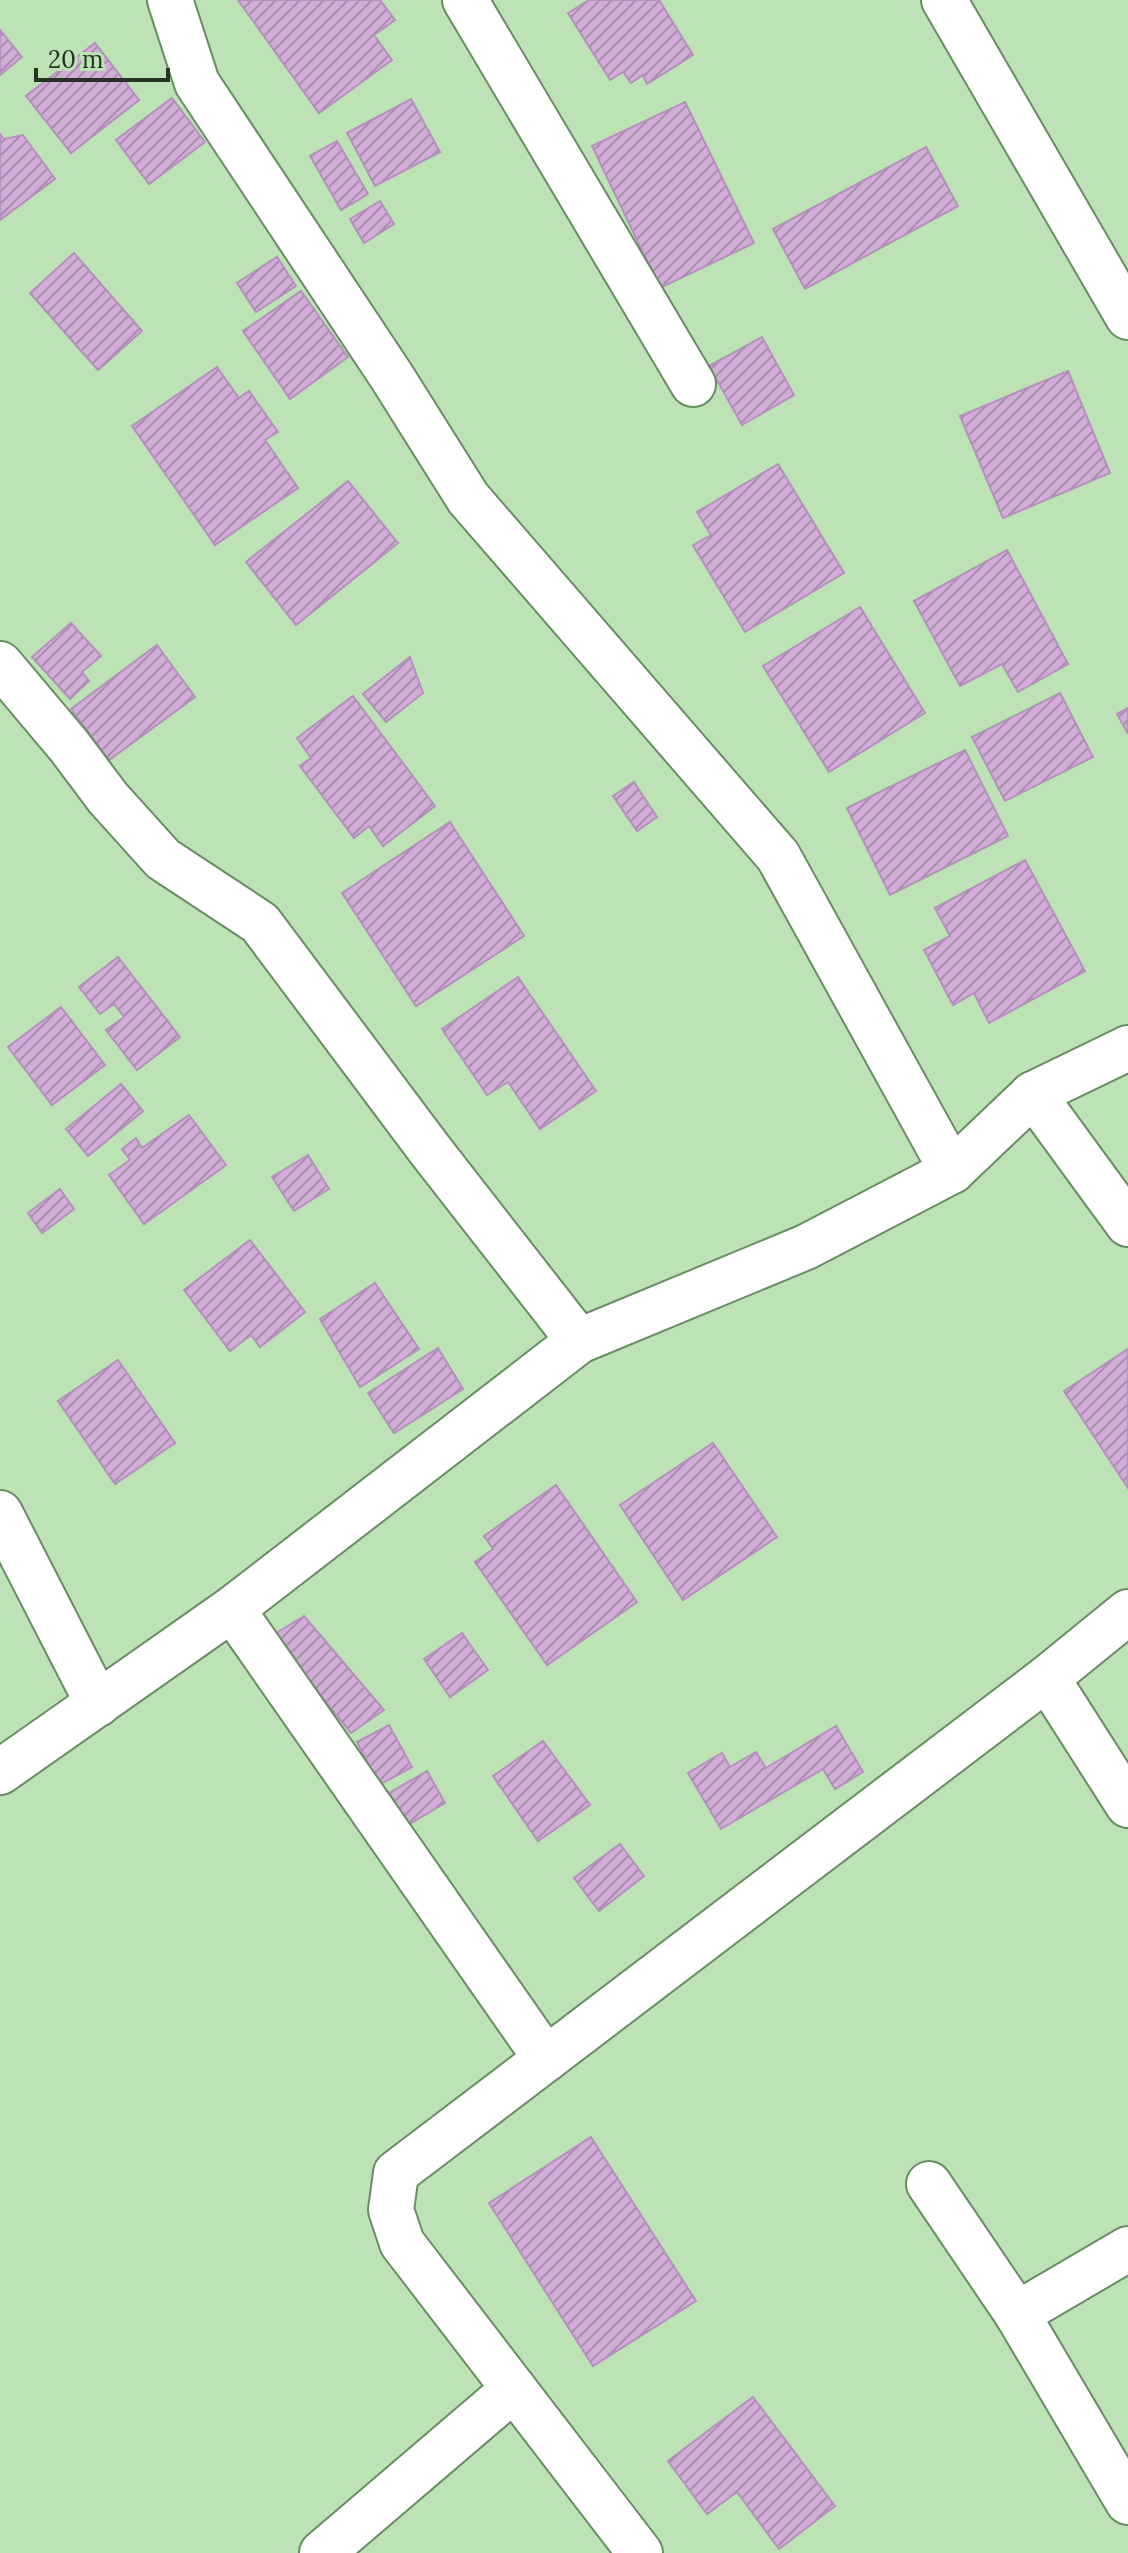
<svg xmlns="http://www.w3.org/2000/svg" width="1128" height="2553" font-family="Lora,serif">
	<defs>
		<pattern id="building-hatch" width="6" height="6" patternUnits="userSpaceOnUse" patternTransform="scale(2)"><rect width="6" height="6" fill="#d2add8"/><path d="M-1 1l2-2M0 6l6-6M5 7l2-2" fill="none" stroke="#aa8daf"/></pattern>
	</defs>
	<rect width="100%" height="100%" fill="#bce2b6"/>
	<!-- building -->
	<g fill="url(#building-hatch)" stroke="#b491bb" stroke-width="2">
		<polygon points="238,0 380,0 395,20 374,35 392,60 319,113"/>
		<polygon points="589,0 659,0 693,55 647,84 643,75 631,83 623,72 610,80 568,13"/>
		<polygon points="0,30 22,57 0,75"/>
		<polygon points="95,43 139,100 71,153 26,96"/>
		<polygon points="172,98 205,142 149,184 116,140"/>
		<polygon points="411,99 440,152 375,186 347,133"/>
		<polygon points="685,102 754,243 660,288 592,146"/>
		<polygon points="0,134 4,139 23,135 55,179 0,220"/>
		<polygon points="337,141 368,194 341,210 310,156"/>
		<polygon points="926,147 958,206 805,289 773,229"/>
		<polygon points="380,201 394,224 364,243 350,219"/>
		<polygon points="74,253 142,331 98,370 30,293"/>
		<polygon points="277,257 296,286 256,312 237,283"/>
		<polygon points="301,291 348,357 290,399 243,331"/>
		<polygon points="762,337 794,395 742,425 709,366"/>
		<polygon points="217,367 239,398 249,391 278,432 265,440 298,488 215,545 132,426"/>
		<polygon points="1068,371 1110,473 1003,518 960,416"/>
		<polygon points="778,464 844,573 745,632 693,545 711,535 697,512"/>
		<polygon points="348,481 398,543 296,625 246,562"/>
		<polygon points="1007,550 1068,664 1018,692 1002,664 960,686 914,601"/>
		<polygon points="860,607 925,713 829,772 763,666"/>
		<polygon points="71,623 101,656 82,672 89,681 70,699 32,657"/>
		<polygon points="157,645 195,697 109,760 71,709"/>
		<polygon points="410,657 423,693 386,722 363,694"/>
		<polygon points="1060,693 1093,757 1005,801 972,737"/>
		<polygon points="353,696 435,806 383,846 369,826 354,838 300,766 311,758 297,738"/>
		<polygon points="1128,708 1128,734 1117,714"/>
		<polygon points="965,750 1008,836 890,895 847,808"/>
		<polygon points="634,782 657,817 637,831 613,796"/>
		<polygon points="450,822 524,936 416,1006 342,893"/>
		<polygon points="1025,860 1085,971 989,1023 974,993 953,1005 924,950 950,936 935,908"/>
		<polygon points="118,957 180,1037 137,1070 106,1030 124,1017 114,1004 100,1014 79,987"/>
		<polygon points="518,977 596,1091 540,1129 508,1082 487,1095 442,1029"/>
		<polygon points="61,1007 105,1065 52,1105 8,1047"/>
		<polygon points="121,1084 143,1111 88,1156 66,1129"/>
		<polygon points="189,1115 226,1165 144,1224 109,1175 130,1160 122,1149 136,1138 142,1148"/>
		<polygon points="308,1155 329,1189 294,1211 272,1177"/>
		<polygon points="60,1189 74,1209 42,1233 28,1213"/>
		<polygon points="250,1240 305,1312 260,1347 251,1335 230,1351 184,1290"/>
		<polygon points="375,1283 419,1349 360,1387 320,1319"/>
		<polygon points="438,1348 463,1389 394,1433 368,1393"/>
		<polygon points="1128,1349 1128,1488 1064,1391"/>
		<polygon points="118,1360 175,1443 115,1484 58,1401"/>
		<polygon points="713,1443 777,1537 683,1600 620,1505"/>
		<polygon points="556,1485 637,1602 547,1665 475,1562 493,1549 484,1536"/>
		<polygon points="304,1616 384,1710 351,1733 272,1636"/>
		<polygon points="462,1633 488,1670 450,1697 424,1659"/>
		<polygon points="389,1725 412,1767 379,1785 357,1742"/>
		<polygon points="836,1726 863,1772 835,1789 823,1769 721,1829 688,1773 722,1753 730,1767 756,1752 766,1768"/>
		<polygon points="543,1741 590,1805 538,1841 493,1776"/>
		<polygon points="427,1771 445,1803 408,1825 389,1793"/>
		<polygon points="620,1844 644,1876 599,1911 574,1878"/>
		<polygon points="591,2137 696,2301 593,2366 489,2203"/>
		<polygon points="753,2397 835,2506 779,2549 737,2492 707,2514 668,2461"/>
	</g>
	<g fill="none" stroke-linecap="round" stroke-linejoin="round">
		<defs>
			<g id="minor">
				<polyline points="170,0 197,83 392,377 468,498 778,856 952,1171"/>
				<polyline points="465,0 693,384"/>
				<polyline points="944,0 1128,317"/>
				<polyline points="0,664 69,746 108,798 163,859 260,923 430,1150 579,1341"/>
				<polyline points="1033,1094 1128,1224"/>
				<polyline points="0,1513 98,1704"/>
				<polyline points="232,1609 546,2059"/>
				<polyline points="1047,1678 1128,1805"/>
				<polyline points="0,1772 232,1609 579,1341 806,1247 952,1171 1033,1094 1128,1048"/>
				<polyline points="929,2184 1017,2314 1128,2502"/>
				<polyline points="1017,2314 1128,2249"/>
				<polyline points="322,2553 514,2389"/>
				<polyline points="640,2553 402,2243 391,2210 396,2173 1047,1678 1128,1612"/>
			</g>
		</defs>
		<!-- minor casing -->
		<use href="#minor" stroke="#698c64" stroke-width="48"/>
		<!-- minor -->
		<use href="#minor" stroke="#fff" stroke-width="44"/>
	</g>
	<!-- scale -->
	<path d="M36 68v12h132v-12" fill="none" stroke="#253322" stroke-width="4"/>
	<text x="48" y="68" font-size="24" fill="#253322" stroke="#bce2b6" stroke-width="6" paint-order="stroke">20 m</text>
</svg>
